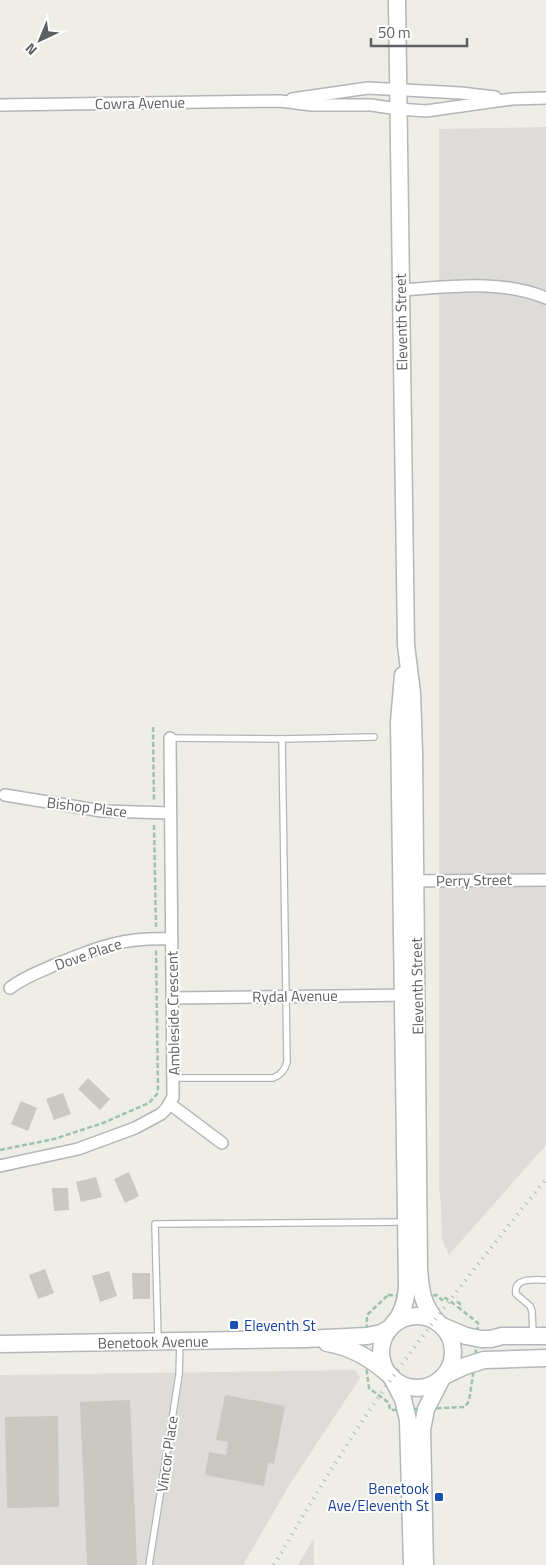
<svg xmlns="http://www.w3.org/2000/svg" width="546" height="1565" font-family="'Titillium Web',sans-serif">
	<rect width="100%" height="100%" fill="#eeede6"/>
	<!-- industrial -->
	<g fill="#dddcd8">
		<polygon points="546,127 546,1145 449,1255 442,1239 441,1204 439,1189 439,129"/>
		<polygon points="355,1370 360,1378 290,1484 243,1565 0,1565 0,1375"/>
		<polygon points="314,1538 314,1565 298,1565"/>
	</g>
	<!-- building -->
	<g fill="#c9c8c2">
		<polygon points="88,1078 110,1099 100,1110 78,1089"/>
		<polygon points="63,1093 71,1114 54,1120 46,1099"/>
		<polygon points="21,1101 37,1108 28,1131 11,1124"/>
		<polygon points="129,1172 139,1196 125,1203 114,1179"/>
		<polygon points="96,1177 102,1197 81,1202 76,1182"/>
		<polygon points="52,1188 68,1188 69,1210 54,1211"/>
		<polygon points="45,1269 54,1293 38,1299 29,1275"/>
		<polygon points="109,1271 117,1296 100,1302 92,1276"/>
		<polygon points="132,1273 150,1273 150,1299 133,1299"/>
		<polygon points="225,1395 285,1406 274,1464 268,1463 264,1486 205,1475 209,1452 226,1455 228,1442 216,1440"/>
		<polygon points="130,1400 137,1565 87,1565 80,1402"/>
		<polygon points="58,1416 59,1507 7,1508 5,1417"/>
	</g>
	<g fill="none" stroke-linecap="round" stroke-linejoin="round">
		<defs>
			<g id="lane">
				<polyline points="170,738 282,739 374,737"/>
				<path d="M174,1078h99c8,-3 12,-8 14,-16l-5,-323"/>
				<path d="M533,1334l-1,-23 -2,-5 -14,-12c-3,-17 19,-14 30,-14"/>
				<polyline points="158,1340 155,1224 405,1222"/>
				<polyline points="149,1565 179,1375 180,1342"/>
			</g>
			<g id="street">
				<polyline points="292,99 368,88 461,93 495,97"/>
				<polyline points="0,105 280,101 312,105 371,105 398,109 426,111 512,99 546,98"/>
				<path d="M401,290c47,-3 100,-11 145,8"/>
				<polyline points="5,795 102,811 170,813"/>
				<polyline points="408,881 546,880"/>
				<path d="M10,988c14,-11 31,-17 47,-24 43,-18 68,-27 115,-25"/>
				<polyline points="173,998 410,995"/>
				<polyline points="170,1104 222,1143"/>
				<polyline points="0,1166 78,1149 135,1128 161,1114 166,1109 173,1097 170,738"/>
			</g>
			<g id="secondary">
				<path d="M397,0l9,645 6,48 2,59 5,517c2,24 3,35 19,54"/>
				<circle cx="417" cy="1352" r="36"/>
				<path d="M393,1324c10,-10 13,-23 14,-37l-8,-565 4,-47"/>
				<polyline points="442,1326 466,1336 481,1339 491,1339 502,1336 546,1336"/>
				<path d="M327,1343c24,4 42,14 60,30"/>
				<polyline points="0,1344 305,1339 367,1336 381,1333 390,1328"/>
				<polyline points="444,1376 465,1366 484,1360 546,1358"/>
				<polyline points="392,1378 403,1399 408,1420 412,1565"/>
				<polyline points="425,1565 422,1430 426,1409 442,1378"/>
			</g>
		</defs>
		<!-- lane casing -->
		<use href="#lane" stroke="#b3b5b9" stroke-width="8"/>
		<!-- street casing -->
		<use href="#street" stroke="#b3b5b9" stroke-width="14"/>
		<!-- secondary casing -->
		<use href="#secondary" stroke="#b4b7bb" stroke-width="19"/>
		<!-- path -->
		<g stroke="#9fc2ad" stroke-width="2.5" stroke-dasharray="5 2.5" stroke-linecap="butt">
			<polyline points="153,727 154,802"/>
			<polyline points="154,825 156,927"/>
			<polyline points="0,1150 54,1139 103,1123 149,1103 157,1094 158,1088 156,950"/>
			<polygon points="388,1295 422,1297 436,1295 442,1300 444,1297 454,1304 458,1302 460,1304 458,1307 478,1323 475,1362 469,1401 465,1407 390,1410 389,1403 369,1388 366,1365 367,1315"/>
		</g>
		<!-- lane -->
		<use href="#lane" stroke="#fff" stroke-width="5.5"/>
		<!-- street -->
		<use href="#street" stroke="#fff" stroke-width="11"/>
		<!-- secondary -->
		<use href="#secondary" stroke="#fff" stroke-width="16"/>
		<!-- rail -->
		<path stroke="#b5b6b6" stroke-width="4" stroke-dasharray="1 6" stroke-linecap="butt" d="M274,1565c34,-58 68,-115 106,-170 52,-74 109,-145 166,-216"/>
	</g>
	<!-- markers -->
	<g fill="#1a4fb4" stroke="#fff" stroke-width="2">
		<rect x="229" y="1320" width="10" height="10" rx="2.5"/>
		<rect x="434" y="1492" width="10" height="10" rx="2.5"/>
	</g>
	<g text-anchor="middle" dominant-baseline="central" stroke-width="4" stroke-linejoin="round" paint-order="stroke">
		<!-- street labels -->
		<g font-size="15" fill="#5d6064" stroke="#fff">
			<text transform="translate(140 103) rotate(-1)">Cowra Avenue</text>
			<text transform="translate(401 322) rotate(-91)">Eleventh Street</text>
			<text transform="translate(87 807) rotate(7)">Bishop Place</text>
			<text transform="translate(474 880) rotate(-1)">Perry Street</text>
			<text transform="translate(88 954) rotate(-19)">Dove Place</text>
			<text transform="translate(417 986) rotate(-91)">Eleventh Street</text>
			<text transform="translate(295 996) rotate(-1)">Rydal Avenue</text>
			<text transform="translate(173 1013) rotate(-91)">Ambleside Crescent</text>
			<text transform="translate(153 1342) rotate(-1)">Benetook Avenue</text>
			<text transform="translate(167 1454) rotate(-82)">Vincor Place</text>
		</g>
		<!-- transit labels -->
		<g font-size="15" fill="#164399" stroke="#fff" text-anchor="start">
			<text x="244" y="1325">Eleventh St</text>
			<text x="429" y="1488" text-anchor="end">Benetook<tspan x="429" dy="17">Ave/Eleventh St</tspan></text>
		</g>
	</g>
	<!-- north arrow -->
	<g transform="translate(40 40) rotate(224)" stroke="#ffffff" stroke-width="4" paint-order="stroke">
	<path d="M0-4L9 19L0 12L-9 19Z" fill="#5d6064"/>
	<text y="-8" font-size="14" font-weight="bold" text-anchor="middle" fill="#5d6064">N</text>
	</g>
	<!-- scale -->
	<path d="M371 38v8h96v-8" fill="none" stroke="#5d6064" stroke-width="2.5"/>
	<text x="378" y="38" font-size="15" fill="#5d6064" stroke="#ffffff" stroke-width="4" paint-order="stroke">50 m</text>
</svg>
